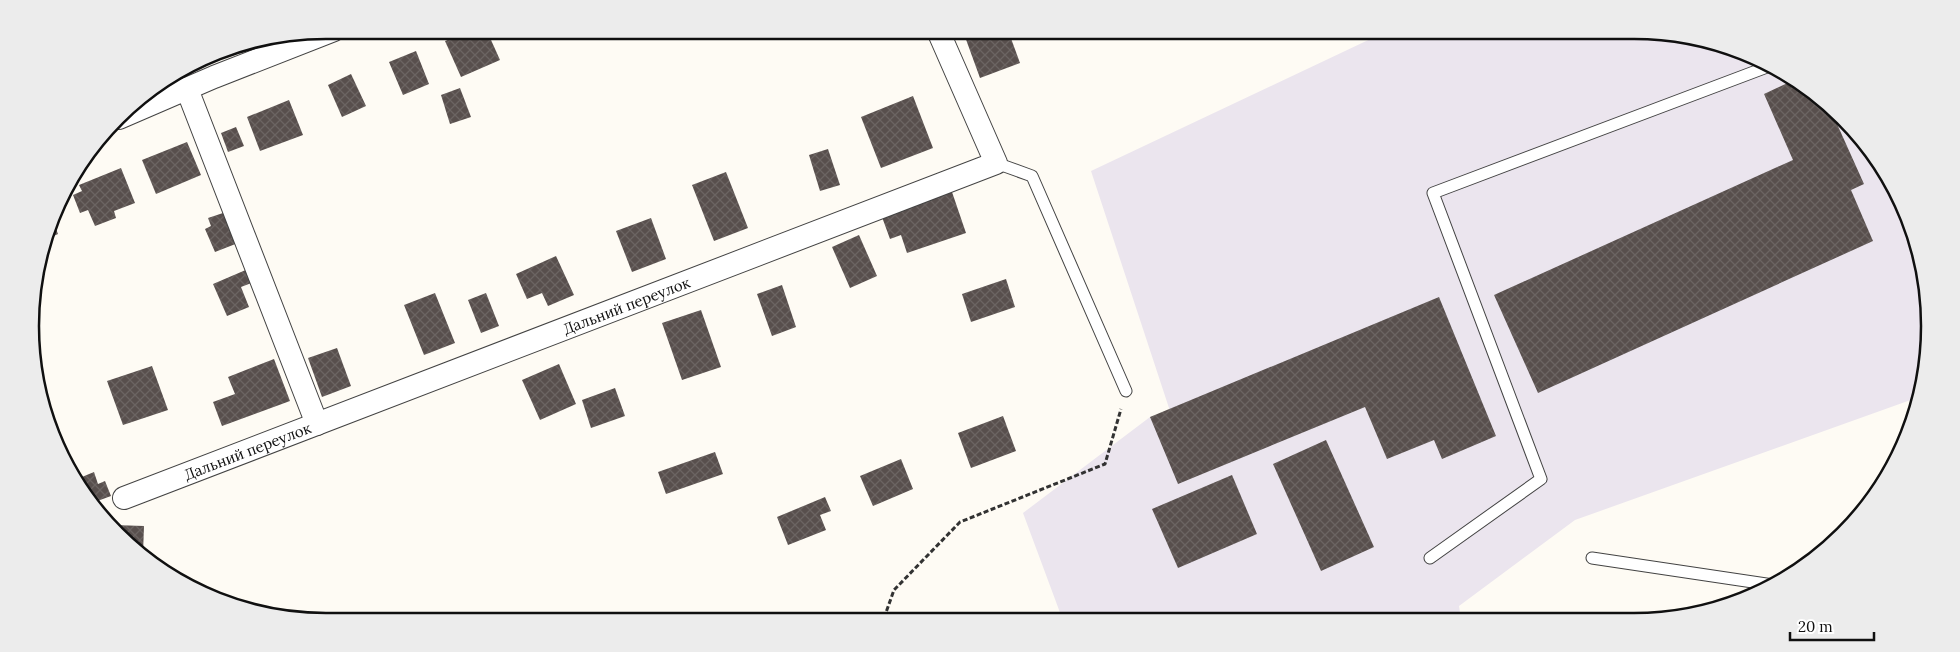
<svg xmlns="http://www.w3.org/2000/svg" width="1960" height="652" font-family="Lora,serif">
	<defs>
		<pattern id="building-cross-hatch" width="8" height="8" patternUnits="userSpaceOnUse" patternTransform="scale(1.25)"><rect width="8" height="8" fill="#584f4d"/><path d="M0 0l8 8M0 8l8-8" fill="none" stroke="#6b6462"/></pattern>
	</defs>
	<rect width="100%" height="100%" fill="#fefbf4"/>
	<!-- industrial -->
	<polygon fill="#ebe5ee" points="1381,34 1692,36 1799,80 1875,156 1924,269 1924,384 1919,397 1575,520 1459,606 1461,619 1062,618 1023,513 1150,417 1170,411 1091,171"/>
	<!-- building -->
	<g fill="url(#building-cross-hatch)">
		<polygon points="471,31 487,31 500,60 461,77 445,41"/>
		<polygon points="967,33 1009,33 1020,63 980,78 964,34"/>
		<polygon points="416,51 429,84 403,95 389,62"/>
		<polygon points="351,74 366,106 342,117 328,85"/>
		<polygon points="1796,79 1833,115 1864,184 1851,190 1873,241 1538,393 1494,295 1793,160 1764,94"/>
		<polygon points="460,88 471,117 450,124 441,95"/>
		<polygon points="913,96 933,148 881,168 861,117"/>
		<polygon points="289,100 303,135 260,151 247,117"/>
		<polygon points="236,127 244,146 228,152 221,133"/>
		<polygon points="187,142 201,175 156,194 142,160"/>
		<polygon points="828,149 840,185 820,191 809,155"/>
		<polygon points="121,168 135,203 114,211 116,218 95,226 88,210 80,213 73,195 82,191 79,185"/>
		<polygon points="726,172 748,228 714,241 692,185"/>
		<polygon points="952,192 966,233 907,253 901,235 890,239 882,217"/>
		<polygon points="226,212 238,243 215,252 205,229 211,226 208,218"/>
		<polygon points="651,218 666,259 632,272 616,231"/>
		<polygon points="53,221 58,234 47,239 48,237"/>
		<polygon points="859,235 877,276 850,288 832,247"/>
		<polygon points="556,256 574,295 548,306 542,293 527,299 516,274"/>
		<polygon points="248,269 254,282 241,287 249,307 227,316 213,284"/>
		<polygon points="1006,279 1015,307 971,322 962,294"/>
		<polygon points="782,285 796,327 772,336 757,294"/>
		<polygon points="435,293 455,343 424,355 404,305"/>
		<polygon points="486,293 499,326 481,333 468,300"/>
		<polygon points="1439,297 1496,436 1442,459 1434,440 1387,459 1365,407 1178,484 1150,417"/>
		<polygon points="701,310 721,367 682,380 662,323"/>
		<polygon points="337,348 351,386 322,397 308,358"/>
		<polygon points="274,359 290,401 222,426 213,402 235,394 228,377"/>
		<polygon points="559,364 576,404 540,420 522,380"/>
		<polygon points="152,366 168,410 123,425 107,381"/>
		<polygon points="615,388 625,416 591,428 582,400"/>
		<polygon points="1003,416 1016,451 971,468 958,433"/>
		<polygon points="1326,440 1374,547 1321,571 1273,464"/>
		<polygon points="715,452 723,474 666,494 658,472"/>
		<polygon points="901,459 913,489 873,506 860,476"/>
		<polygon points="94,472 98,484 105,481 111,496 92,503 81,492 77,479"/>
		<polygon points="1232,475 1257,534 1178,568 1152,509"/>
		<polygon points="825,497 831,511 820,515 826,530 788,545 777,517"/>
		<polygon points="114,525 144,526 143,554"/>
		<polygon points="261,611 281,611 280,616 268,616 261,613"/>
	</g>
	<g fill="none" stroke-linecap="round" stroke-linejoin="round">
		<defs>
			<g id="service">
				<polyline points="996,163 1032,176 1126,391"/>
				<polyline points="1430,558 1541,479 1433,193 1767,67"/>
				<polyline points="1592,558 1773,585"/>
			</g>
			<g id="minor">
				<polyline points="187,89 317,424"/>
				<polyline points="119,118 214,77 334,30"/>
				<path id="s1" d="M124,498l872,-335 -57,-130"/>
			</g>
		</defs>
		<!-- service casing -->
		<use href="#service" stroke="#434343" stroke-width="13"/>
		<!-- minor casing -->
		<use href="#minor" stroke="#434343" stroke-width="24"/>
		<!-- path -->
		<polyline stroke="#323232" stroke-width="3" stroke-dasharray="5 2.5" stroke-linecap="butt" points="884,618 894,590 960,522 1105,464 1121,409"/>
		<!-- service -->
		<use href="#service" stroke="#fff" stroke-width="11"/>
		<!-- minor -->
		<use href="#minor" stroke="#fff" stroke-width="22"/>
	</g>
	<g text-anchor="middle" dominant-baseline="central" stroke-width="5" stroke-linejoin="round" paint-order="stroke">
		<!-- street labels -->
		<g font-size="15" fill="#101010" stroke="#fff">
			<text stroke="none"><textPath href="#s1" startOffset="538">Дальний переулок</textPath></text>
			<text stroke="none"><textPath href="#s1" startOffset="132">Дальний переулок</textPath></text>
		</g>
	</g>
	<!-- crop -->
	<path d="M0 0H1960V652H0ZM326 39H1634A287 287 0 0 1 1921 326V326A287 287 0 0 1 1634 613H326A287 287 0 0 1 39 326V326A287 287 0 0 1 326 39Z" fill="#ececec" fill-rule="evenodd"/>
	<path fill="none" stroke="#101010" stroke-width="2.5" d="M326 39H1634A287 287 0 0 1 1921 326V326A287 287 0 0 1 1634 613H326A287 287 0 0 1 39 326V326A287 287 0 0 1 326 39Z"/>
	<!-- scale -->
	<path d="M1790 632v8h84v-8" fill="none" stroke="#101010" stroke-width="2.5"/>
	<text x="1798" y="632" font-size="15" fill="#101010" stroke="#ffffff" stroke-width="4" paint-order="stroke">20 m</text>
</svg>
